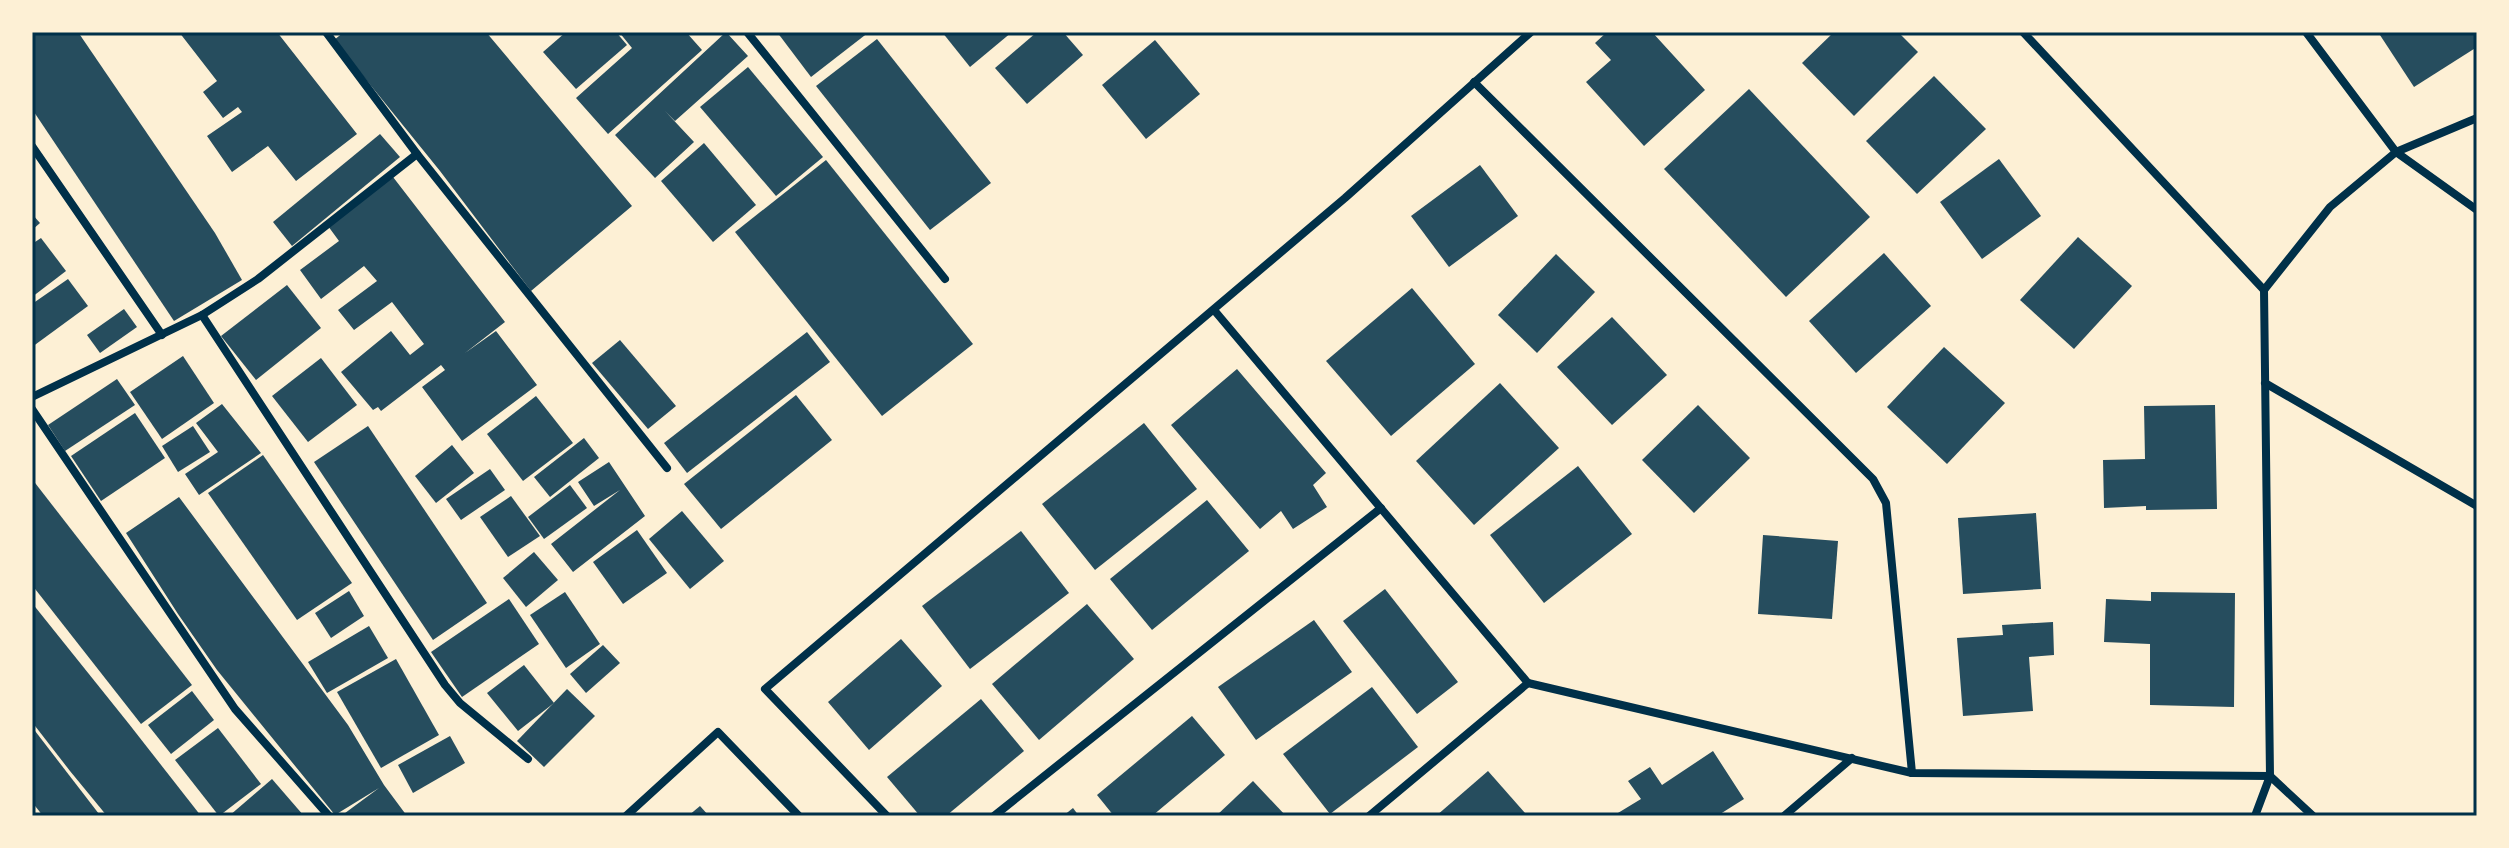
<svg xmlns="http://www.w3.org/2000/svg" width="2509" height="848" font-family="Barlow,sans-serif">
	<rect width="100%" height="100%" fill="#fdf0d5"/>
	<!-- building -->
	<g fill="#264d5e">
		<polygon points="32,32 78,32 215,233 242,280 174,321 32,109"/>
		<polygon points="179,32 277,32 357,134 296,181 268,146 232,172 207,136 242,112 238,107 223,118 203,92 217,81"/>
		<polygon points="344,32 486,32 632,206 531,291 440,171 334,40"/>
		<polygon points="566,32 616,32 627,45 576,89 543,52"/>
		<polygon points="619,32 686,32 702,50 608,134 576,98 632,48"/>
		<polygon points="726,32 748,56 675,121 665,111 694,142 655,178 615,135"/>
		<polygon points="777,32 869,32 811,77"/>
		<polygon points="942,32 1012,32 970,67"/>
		<polygon points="1037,32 1063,32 1083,55 1027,104 995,68"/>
		<polygon points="1607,32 1652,32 1705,90 1644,146 1586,82 1611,60 1595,43"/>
		<polygon points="1834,32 1898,32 1918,52 1854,116 1802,63"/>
		<polygon points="2378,32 2477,32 2477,47 2414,87"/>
		<polygon points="877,39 991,183 930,230 816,86"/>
		<polygon points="1155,40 1200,94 1146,139 1102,85"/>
		<polygon points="748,67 823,157 776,196 700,107"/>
		<polygon points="1934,76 1986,129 1917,194 1866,141"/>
		<polygon points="1749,89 1870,217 1786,297 1664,169"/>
		<polygon points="380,134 400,157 292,246 273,222"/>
		<polygon points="704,143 756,205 713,242 661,181"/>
		<polygon points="1999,159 2041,216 1982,259 1940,202"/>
		<polygon points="826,160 973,344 882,416 735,232"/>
		<polygon points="1480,165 1518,216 1449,267 1411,216"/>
		<polygon points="393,177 505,322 465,353 496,331 537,385 462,441 422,387 445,370 441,365 381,411 378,407 373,410 341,372 391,331 410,355 424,344 392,302 354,330 338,310 377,281 364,266 321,299 300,270 339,241 328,226"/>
		<polygon points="32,214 40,223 32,230"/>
		<polygon points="2078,237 2132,286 2074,349 2020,300"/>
		<polygon points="41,238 66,271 32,297 32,244"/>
		<polygon points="1884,253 1931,306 1856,373 1809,321"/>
		<polygon points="1556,254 1595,292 1537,353 1498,315"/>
		<polygon points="68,279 88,306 32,347 32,304"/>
		<polygon points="287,285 321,328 256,380 221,336"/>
		<polygon points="1412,288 1475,364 1391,436 1326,361"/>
		<polygon points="124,309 137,327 100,353 87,335"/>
		<polygon points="1612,317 1667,375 1612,425 1557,367"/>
		<polygon points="807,332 830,362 687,473 664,443"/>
		<polygon points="620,340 676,406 648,429 592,363"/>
		<polygon points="1944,347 2005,403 1947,464 1887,407"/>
		<polygon points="183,356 214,403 162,439 130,392"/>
		<polygon points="321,358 357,405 308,442 272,396"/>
		<polygon points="1237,369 1326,473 1313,485 1327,507 1293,529 1281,511 1260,529 1171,425"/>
		<polygon points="117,379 135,405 65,451 48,425"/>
		<polygon points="1500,383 1559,448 1474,525 1416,461"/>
		<polygon points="796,395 832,440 721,529 684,484"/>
		<polygon points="536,396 573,443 523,481 487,434"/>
		<polygon points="222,404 261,453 199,495 185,474 218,452 196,423"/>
		<polygon points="1698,405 1750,458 1694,513 1642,460"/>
		<polygon points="2215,405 2217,509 2146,510 2146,506 2104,508 2103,460 2145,459 2144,406"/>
		<polygon points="135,413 165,458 101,501 71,456"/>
		<polygon points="1144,423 1197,489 1095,570 1042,504"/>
		<polygon points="193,426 210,452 178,472 162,446"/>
		<polygon points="368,426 487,603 433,640 314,462"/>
		<polygon points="584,438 599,458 550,497 534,477"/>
		<polygon points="452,445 474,473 436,503 415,476"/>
		<polygon points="263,455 352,583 297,620 208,493"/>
		<polygon points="609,462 645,516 573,572 551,544 620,490 594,506 578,482"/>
		<polygon points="1578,466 1632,534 1544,603 1490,535"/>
		<polygon points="490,469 505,490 461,520 446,499"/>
		<polygon points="32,479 192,685 141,724 32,585"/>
		<polygon points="570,485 587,508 544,539 528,517"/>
		<polygon points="511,496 540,536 508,557 480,517"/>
		<polygon points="179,497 348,725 384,785 407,816 341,816 379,788 335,815 217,670 178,614 126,533"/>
		<polygon points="1207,500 1249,551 1152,630 1110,579"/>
		<polygon points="682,511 724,561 690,589 649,539"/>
		<polygon points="2036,513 2041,589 1963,594 1958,518"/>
		<polygon points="637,530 667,573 623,604 593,562"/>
		<polygon points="1021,531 1069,593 970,669 922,606"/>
		<polygon points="1763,535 1838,541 1832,619 1758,614"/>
		<polygon points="534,552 558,580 526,607 503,578"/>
		<polygon points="1385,589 1458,682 1417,714 1343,621"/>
		<polygon points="349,591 364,616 331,638 315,613"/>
		<polygon points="565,592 600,644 566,668 530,615"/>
		<polygon points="2151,592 2235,593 2234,707 2150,705 2150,644 2104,642 2106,599 2151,601"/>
		<polygon points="509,599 539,644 462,697 431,652"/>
		<polygon points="32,603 129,724 201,816 107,816 70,771 32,722"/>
		<polygon points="1087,604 1134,659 1039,740 992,684"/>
		<polygon points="1314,620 1352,672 1256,740 1218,687"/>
		<polygon points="2053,622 2054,655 2029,657 2033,711 1963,716 1957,638 2003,635 2002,625"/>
		<polygon points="369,626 388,658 327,693 308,662"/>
		<polygon points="901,639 942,686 869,750 828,702"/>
		<polygon points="603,645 620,663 586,693 570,674"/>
		<polygon points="396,659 439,735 381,768 337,692"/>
		<polygon points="524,665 554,703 518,731 487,693"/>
		<polygon points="1372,687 1418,747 1330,814 1283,754"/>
		<polygon points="567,689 595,716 544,767 517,741"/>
		<polygon points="192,691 214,720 171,754 148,725"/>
		<polygon points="981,699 1024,751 946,816 920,816 887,777"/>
		<polygon points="1192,716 1225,755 1152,816 1114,816 1097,795"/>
		<polygon points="32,727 99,814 97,816 43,816 32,802"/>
		<polygon points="218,728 261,784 219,816 175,760"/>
		<polygon points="450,736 465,763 413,793 398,765"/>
		<polygon points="1713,751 1744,799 1717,816 1613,816 1641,799 1628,781 1650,767 1662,785"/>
		<polygon points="1488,771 1525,813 1521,816 1436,816"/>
		<polygon points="272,779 304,816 229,816"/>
		<polygon points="1253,781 1286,816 1216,816"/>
		<polygon points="700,806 709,816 688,816"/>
		<polygon points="1073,808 1079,816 1063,816"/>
	</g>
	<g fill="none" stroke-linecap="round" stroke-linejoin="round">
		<!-- minor -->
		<g stroke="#003049" stroke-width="8">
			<polyline points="326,32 417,154 667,468"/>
			<polyline points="747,32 945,279"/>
			<polyline points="2023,32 2264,290"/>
			<polyline points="2306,32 2396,152 2477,210"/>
			<polyline points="1474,82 1873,479 1886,503 1912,773"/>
			<polyline points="32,146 162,335"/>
			<polyline points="1214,310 1528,683"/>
			<polyline points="202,315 445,685 460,703 528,759"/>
			<polyline points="2265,383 2477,506"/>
			<polyline points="32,397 202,315 258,279 417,154"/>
			<polyline points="32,409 235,709 329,816"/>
			<polyline points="1528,683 1912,773 2270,776 2313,816"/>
			<polyline points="626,816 718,732 799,816"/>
			<polyline points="887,816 765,689 1345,198 1531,32"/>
			<polyline points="994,816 1381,508"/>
			<polyline points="1369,816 1528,683"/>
			<polyline points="1784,816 1852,758"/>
			<polyline points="2255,816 2270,776 2264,290 2330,207 2396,152 2477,118"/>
		</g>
	</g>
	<!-- border -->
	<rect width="2509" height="848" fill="none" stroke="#fdf0d5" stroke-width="68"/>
	<rect x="34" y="34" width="2441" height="780" fill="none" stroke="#003049" stroke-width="3"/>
</svg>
